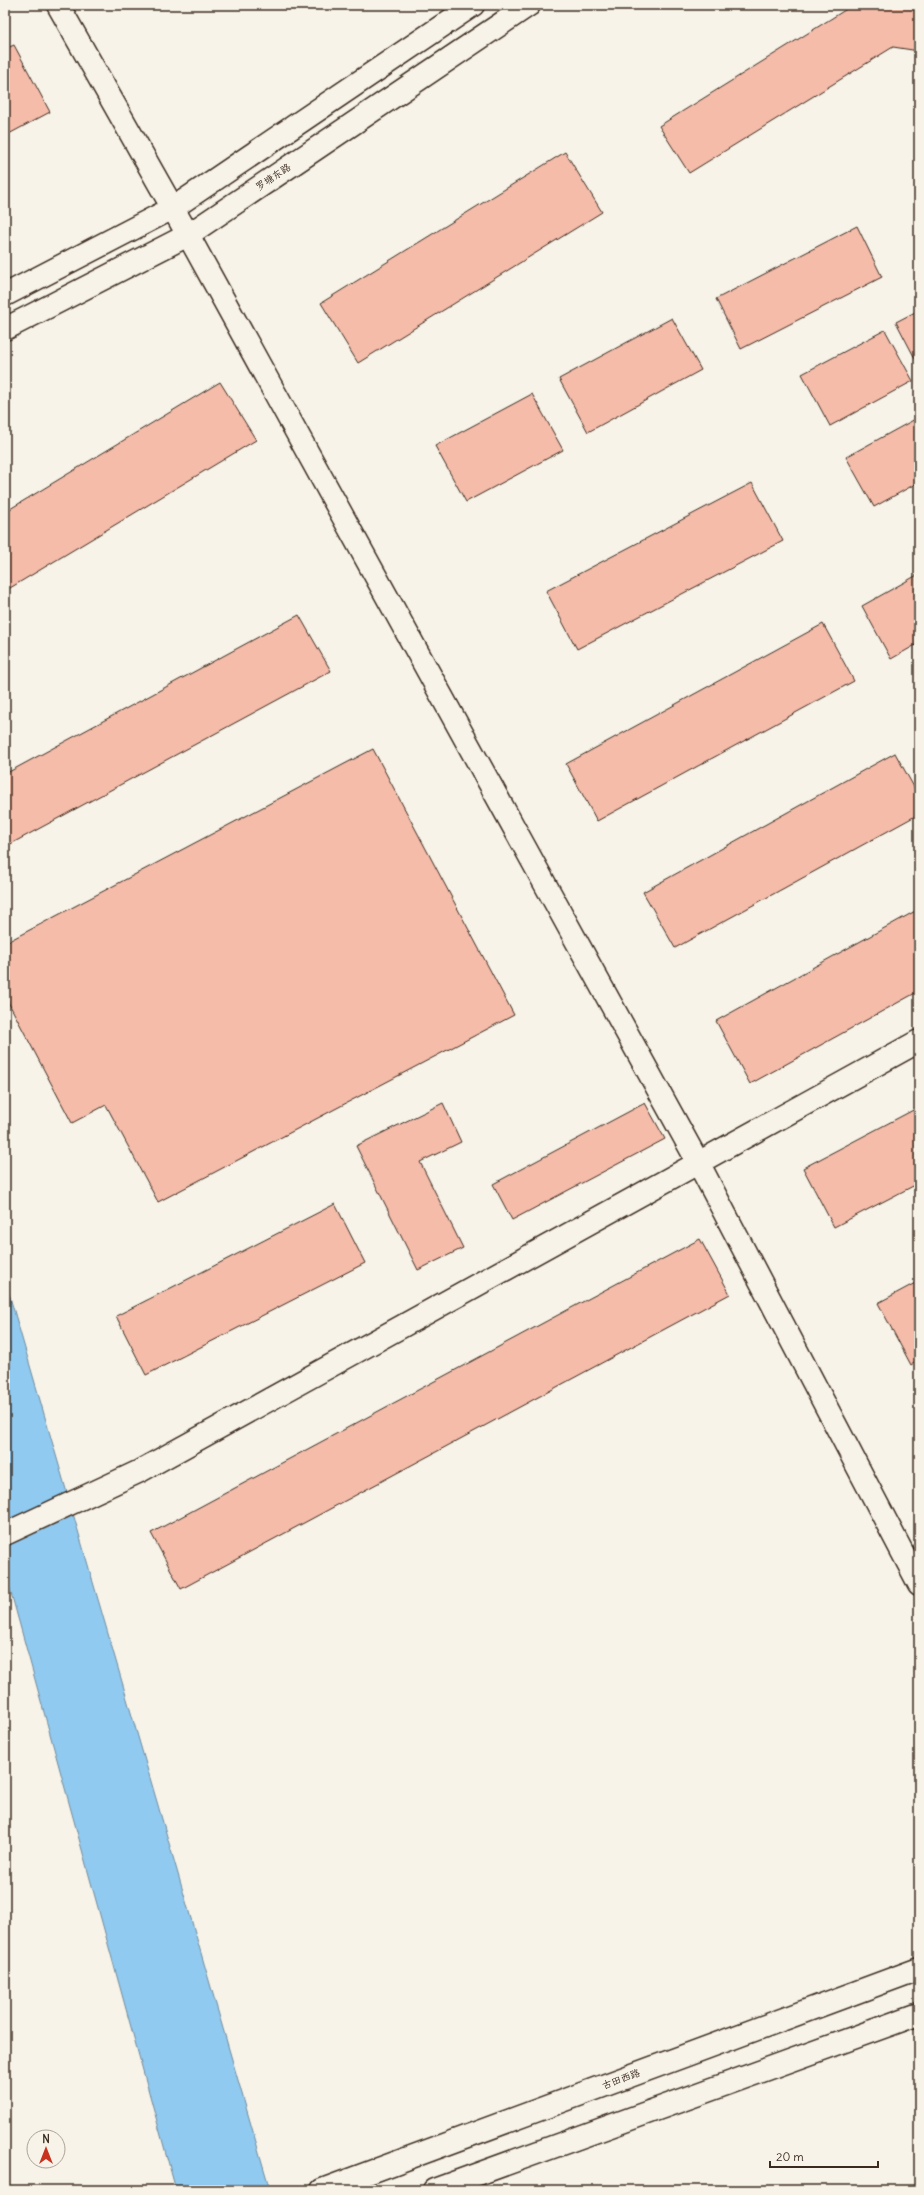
<svg xmlns="http://www.w3.org/2000/svg" width="924" height="2195" font-family="Delius,'LXGW WenKai TC',sans-serif">
	<rect width="100%" height="100%" fill="#f7f3e8"/>
	<filter id="ink" filterUnits="userSpaceOnUse"><feTurbulence type="fractalNoise" baseFrequency=".025" numOctaves="2"/><feDisplacementMap in="SourceGraphic" scale="8" xChannelSelector="R" yChannelSelector="G"/><feConvolveMatrix kernelMatrix="1 2 1 2 8 2 1 2 1" color-interpolation-filters="sRGB"/></filter>
	<g filter="url(#ink)">
		<!-- water -->
		<polygon fill="#91caf0" stroke="#6f8a9c" points="5,1280 270,2190 176,2190 5,1571"/>
		<!-- building -->
		<g fill="#f5bcaa" stroke="#3b2a1e">
			<polygon points="853,5 919,5 919,51 893,47 689,173 659,126"/>
			<polygon points="14,45 50,112 5,136 5,49"/>
			<polygon points="565,152 602,212 358,363 321,303"/>
			<polygon points="857,226 882,277 741,349 716,299"/>
			<polygon points="919,310 919,366 896,322"/>
			<polygon points="672,318 701,370 588,432 559,379"/>
			<polygon points="885,330 913,381 830,426 802,374"/>
			<polygon points="220,382 256,440 5,591 5,512"/>
			<polygon points="532,394 563,450 466,502 435,446"/>
			<polygon points="919,417 919,482 874,507 846,457"/>
			<polygon points="752,483 783,541 577,649 546,591"/>
			<polygon points="919,574 919,643 891,659 862,606"/>
			<polygon points="299,615 331,671 5,847 5,774"/>
			<polygon points="823,624 854,681 597,821 566,764"/>
			<polygon points="373,749 514,1015 158,1202 106,1105 72,1123 5,996 5,943"/>
			<polygon points="895,753 919,796 919,814 675,948 643,892"/>
			<polygon points="919,909 919,991 750,1084 716,1021"/>
			<polygon points="443,1103 461,1142 420,1162 463,1248 418,1270 356,1146"/>
			<polygon points="645,1103 665,1139 512,1220 493,1184"/>
			<polygon points="919,1107 919,1183 834,1227 803,1168"/>
			<polygon points="335,1204 365,1263 146,1375 116,1316"/>
			<polygon points="700,1239 730,1294 181,1589 151,1533"/>
			<polygon points="919,1281 919,1360 911,1365 878,1303"/>
		</g>
		<g fill="none" stroke-linecap="round" stroke-linejoin="round">
			<defs>
				<g id="street">
					<polyline points="58,5 188,235 699,1164 919,1584"/>
					<polyline points="5,1534 140,1471 919,1041"/>
				</g>
				<g id="secondary">
					<polyline points="5,295 173,208 473,5"/>
					<polyline points="5,329 188,235 529,5"/>
					<polyline points="322,2190 919,1969"/>
					<polyline points="434,2190 919,2014"/>
				</g>
			</defs>
			<!-- street casing -->
			<use href="#street" stroke="#3b2a1e" stroke-width="25"/>
			<!-- secondary casing -->
			<use href="#secondary" stroke="#3b2a1e" stroke-width="25"/>
			<!-- street -->
			<use href="#street" stroke="#f7f3e8" stroke-width="22"/>
			<!-- secondary -->
			<use href="#secondary" stroke="#f7f3e8" stroke-width="22"/>
		</g>
	</g>
	<g text-anchor="middle" dominant-baseline="central" stroke-width="3.5" stroke-linejoin="round" paint-order="stroke">
		<!-- street labels -->
		<g font-size="10" fill="#3b2a1e" stroke="#f7f3e8">
			<text transform="translate(273 177) rotate(-34)">罗塘东路</text>
			<text transform="translate(621 2079) rotate(-20)">古田西路</text>
		</g>
	</g>
	<!-- margin -->
	<rect width="924" height="2195" fill="none" stroke="#f7f3e8" stroke-width="20"/>
	<rect x="10" y="10" width="904" height="2175" fill="none" stroke="#3b2a1e" stroke-width="1.5" filter="url(#ink)"/>
	<!-- north arrow -->
	<g transform="translate(46 2149)"><circle r="19" fill="#f7f3e8" stroke="#aca397"/>
	<path d="M0-3L7 15L0 10L-7 15Z" fill="#c8321e"/>
	<text y="-6" font-size="11" font-weight="bold" text-anchor="middle" fill="#3b2a1e">N</text>
	</g>
	<!-- scale -->
	<path d="M770 2161v6h108v-6" fill="none" stroke="#3b2a1e" stroke-width="2"/>
	<text x="776" y="2161" font-size="12" fill="#3b2a1e" stroke="#f7f3e8" stroke-width="3" paint-order="stroke">20 m</text>
</svg>
